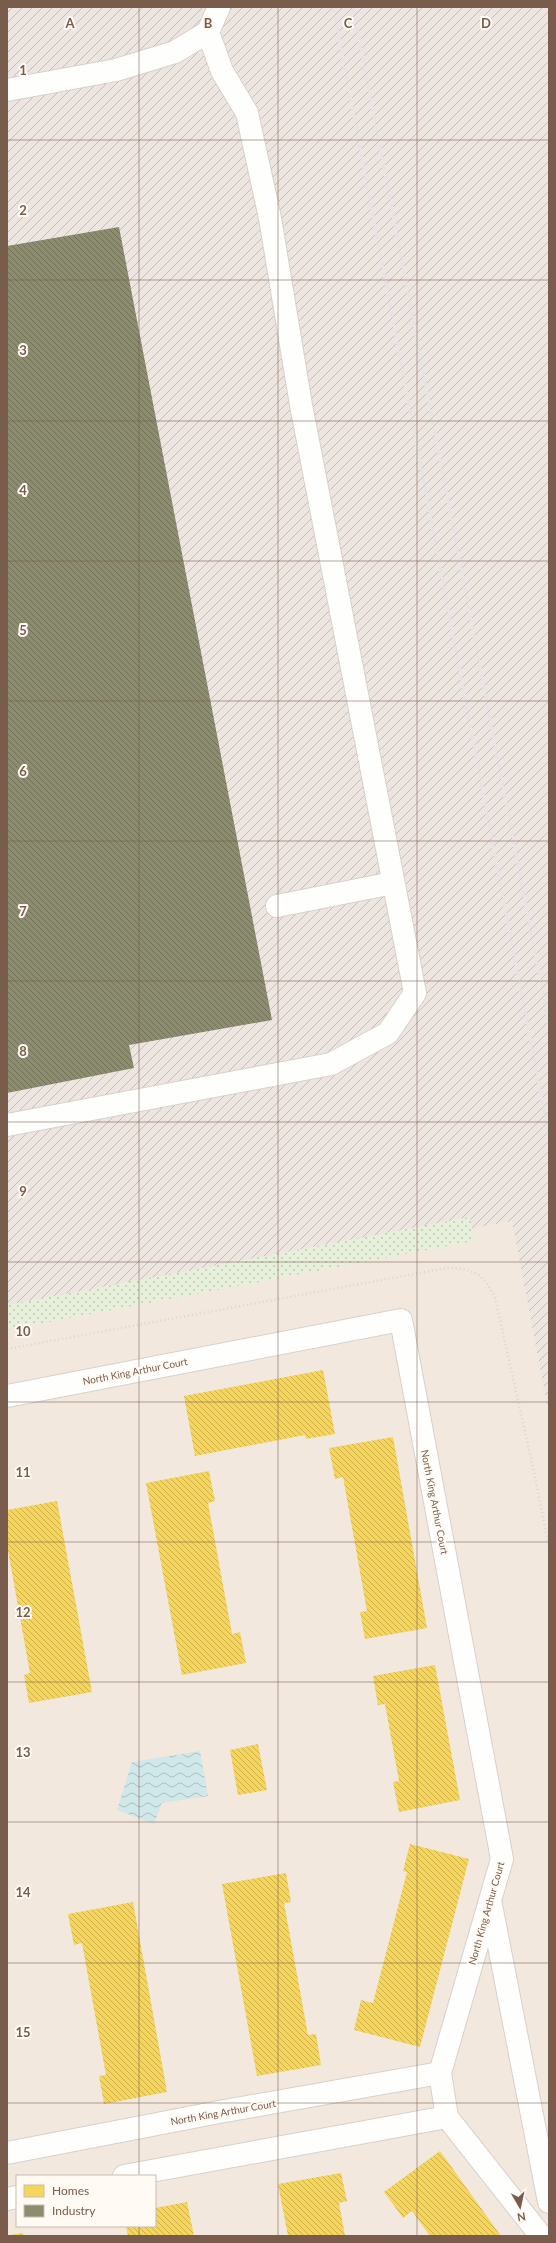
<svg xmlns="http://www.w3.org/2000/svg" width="556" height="2243" font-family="Lato,sans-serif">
	<defs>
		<pattern id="industrial-furrows" width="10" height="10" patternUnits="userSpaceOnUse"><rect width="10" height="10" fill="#ede5e0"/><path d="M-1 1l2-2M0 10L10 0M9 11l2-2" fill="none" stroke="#c5bdb8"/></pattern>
		<pattern id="grass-dots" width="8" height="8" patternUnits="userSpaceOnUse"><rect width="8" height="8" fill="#e7f0db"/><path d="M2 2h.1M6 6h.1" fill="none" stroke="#c0c6b4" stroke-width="1.8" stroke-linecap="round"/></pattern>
		<pattern id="water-waves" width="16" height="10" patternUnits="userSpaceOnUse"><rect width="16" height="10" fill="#d0e8ea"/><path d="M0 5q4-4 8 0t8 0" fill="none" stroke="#aebfc0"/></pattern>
		<pattern id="homes-back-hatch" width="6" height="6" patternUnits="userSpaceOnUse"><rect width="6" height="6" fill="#f6d55c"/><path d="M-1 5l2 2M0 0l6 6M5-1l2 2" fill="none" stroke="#ccb04e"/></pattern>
		<pattern id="industry-back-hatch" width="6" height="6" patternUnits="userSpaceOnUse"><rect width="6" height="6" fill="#8c8c6e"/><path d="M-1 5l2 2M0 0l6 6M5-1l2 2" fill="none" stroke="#727058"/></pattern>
	</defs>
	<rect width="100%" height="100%" fill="#f9f5f0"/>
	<!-- residential -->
	<path fill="#f2e8de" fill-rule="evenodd" d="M513,1221l36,194v821h-542v-919zM17,2176h138v50h-138z"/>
	<!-- industrial -->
	<polygon fill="url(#industrial-furrows)" points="7,7 549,7 549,1415 512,1221 7,1317"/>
	<!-- grass -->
	<polygon fill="url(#grass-dots)" points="470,1217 474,1241 7,1330 7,1305"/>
	<!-- water -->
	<polygon fill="url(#water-waves)" points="200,1751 208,1796 162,1803 154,1824 117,1810 132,1762"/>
	<!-- homes -->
	<g fill="url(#homes-back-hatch)">
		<polygon points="323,1370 335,1434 306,1439 305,1435 195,1456 184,1396"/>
		<polygon points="393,1437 427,1628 365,1639 360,1612 367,1611 343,1477 335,1479 329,1448"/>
		<polygon points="209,1471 215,1501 208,1503 232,1634 240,1632 246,1663 182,1675 146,1483"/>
		<polygon points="57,1501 92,1692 29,1703 24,1675 30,1673 7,1545 7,1510"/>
		<polygon points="435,1665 460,1800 399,1812 393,1782 399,1781 385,1704 378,1705 373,1676"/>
		<polygon points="258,1744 267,1790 238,1795 230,1750"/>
		<polygon points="410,1844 469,1859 420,2047 354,2030 361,2000 373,2003 407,1872 403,1871"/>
		<polygon points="286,1873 291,1902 284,1903 308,2035 316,2034 321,2065 257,2076 222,1884"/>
		<polygon points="133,1902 167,2092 104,2104 99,2076 106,2075 82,1943 74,1945 68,1914"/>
		<polygon points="440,2151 501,2236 430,2236 412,2211 403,2218 384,2192"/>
		<polygon points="341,2173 347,2201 339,2203 345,2236 288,2236 278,2184"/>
		<polygon points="187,2202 194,2236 128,2236 126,2226 155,2226 155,2208"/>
		<polygon points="23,2233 24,2236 10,2236 10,2235"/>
	</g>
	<!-- industry -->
	<polygon fill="url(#industry-back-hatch)" points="119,227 272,1020 129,1045 134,1068 7,1093 7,246"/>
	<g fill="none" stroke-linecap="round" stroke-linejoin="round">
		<defs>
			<g id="minor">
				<polyline points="208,32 219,7"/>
				<polyline points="7,90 116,70 175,52 208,32"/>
				<polyline points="277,906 393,883"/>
				<polyline points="7,1125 331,1064 388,1033 415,993 301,405 270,218 247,113 222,71 208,32"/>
				<polyline points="7,1396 401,1320 502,1859 440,2073 447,2117 541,2236"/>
				<polyline points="491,1905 549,2202"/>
				<polyline points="7,2153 219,2112 440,2073"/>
				<polyline points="124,2176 447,2117"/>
				<polyline points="7,2199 17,2197"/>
			</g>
		</defs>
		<!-- minor casing -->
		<use href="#minor" stroke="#d7d1cb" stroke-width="24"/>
		<!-- path -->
		<path stroke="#dcd5d0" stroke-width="2.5" stroke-dasharray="1 3" stroke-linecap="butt" d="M7,1349l440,-81c26,0 37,6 48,30l38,169 16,80"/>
		<!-- minor -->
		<use href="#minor" stroke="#fefefd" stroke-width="22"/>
		<!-- rail -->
		<g stroke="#e6e3e7" stroke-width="3" stroke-dasharray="6 4" stroke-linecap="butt">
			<polyline points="333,7 549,1138"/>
			<polyline points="353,7 549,1026"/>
		</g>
	</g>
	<!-- grid -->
	<path fill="none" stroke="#7a5c4d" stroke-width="1" stroke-opacity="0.55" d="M139,7v2169M278,7v2229M417,7v2229M7,140h542M7,280h542M7,421h542M7,561h542M7,701h542M7,841h542M7,981h542M7,1122h542M7,1262h542M7,1402h542M7,1542h542M7,1682h542M7,1822h542M7,1963h542M7,2103h542M139,2226v10"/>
	<g text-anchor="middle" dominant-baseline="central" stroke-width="4" stroke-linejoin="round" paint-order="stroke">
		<!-- street labels -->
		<g font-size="10" fill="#7a5c4d" stroke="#fffaf3">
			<text transform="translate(135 1371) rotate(-11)">North King Arthur Court</text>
			<text transform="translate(435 1502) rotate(79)">North King Arthur Court</text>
			<text transform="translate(486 1913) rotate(-74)">North King Arthur Court</text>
			<text transform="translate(223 2112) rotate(-10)">North King Arthur Court</text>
		</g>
	</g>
	<g font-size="13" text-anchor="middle" font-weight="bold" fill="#7a5c4d" stroke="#fffaf3" stroke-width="4" stroke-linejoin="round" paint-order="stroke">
		<text x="70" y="28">A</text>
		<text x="208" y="28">B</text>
		<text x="348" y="28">C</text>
		<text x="486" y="28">D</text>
		<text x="23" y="75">1</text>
		<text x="23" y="215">2</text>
		<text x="23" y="355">3</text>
		<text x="23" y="495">4</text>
		<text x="23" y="635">5</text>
		<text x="23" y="776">6</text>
		<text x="23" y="916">7</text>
		<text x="23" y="1056">8</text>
		<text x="23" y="1196">9</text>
		<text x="23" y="1336">10</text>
		<text x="23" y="1477">11</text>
		<text x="23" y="1617">12</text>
		<text x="23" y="1757">13</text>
		<text x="23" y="1897">14</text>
		<text x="23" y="2037">15</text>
	</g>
	<!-- border -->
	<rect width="556" height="2243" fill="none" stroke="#7a5c4d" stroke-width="16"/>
	<!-- legend -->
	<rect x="16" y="2175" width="140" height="52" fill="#fffaf3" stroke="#cabbb1"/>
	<rect x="24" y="2185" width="20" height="12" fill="#f6d55c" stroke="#cabbb1"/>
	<text x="52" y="2195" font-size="12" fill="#7a5c4d">Homes</text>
	<rect x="24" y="2205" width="20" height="12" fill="#8c8c6e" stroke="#cabbb1"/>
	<text x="52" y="2215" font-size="12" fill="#7a5c4d">Industry</text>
	<!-- north arrow -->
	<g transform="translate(520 2207) rotate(171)" stroke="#fffaf3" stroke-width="3" paint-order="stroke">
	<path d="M0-3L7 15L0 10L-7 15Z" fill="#7a5c4d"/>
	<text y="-6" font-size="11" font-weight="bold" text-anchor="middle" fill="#7a5c4d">N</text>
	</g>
</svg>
